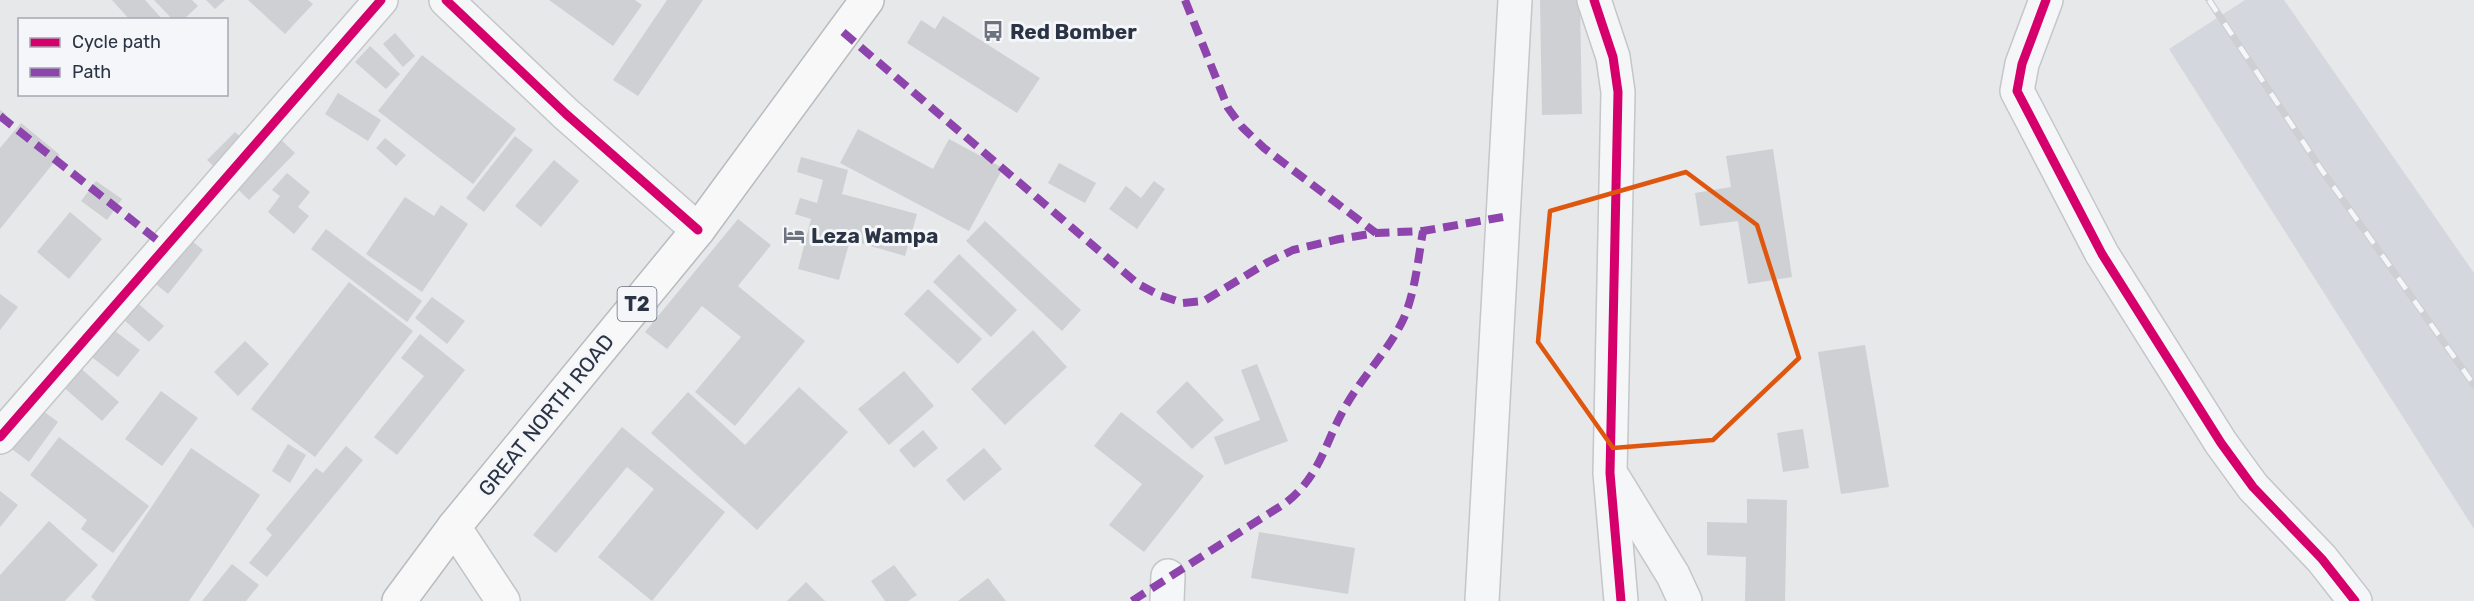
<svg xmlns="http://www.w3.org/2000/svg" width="2474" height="601" font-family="Rubik,sans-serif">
	<rect width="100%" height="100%" fill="#e6e8ea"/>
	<!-- built -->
	<polygon fill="#d4d7dd" points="2245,0 2284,0 2474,273 2474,529 2169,49"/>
	<!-- building -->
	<g fill="#ced0d3">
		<polygon points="112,0 145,0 163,20 130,20"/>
		<polygon points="154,0 192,0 198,6 183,20 173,20"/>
		<polygon points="206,0 225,0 215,9"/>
		<polygon points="248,0 308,0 313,4 285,34"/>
		<polygon points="549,0 635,0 642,5 613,46"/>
		<polygon points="667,0 703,0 638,96 613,80"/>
		<polygon points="1540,0 1580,0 1582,114 1542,115"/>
		<polygon points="943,16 1040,78 1017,113 907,43 921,20 935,29"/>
		<polygon points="395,33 415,56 403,67 383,44"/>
		<polygon points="370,46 400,74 386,89 355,62"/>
		<polygon points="422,55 516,129 473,184 378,111"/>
		<polygon points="338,93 381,120 368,141 325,114"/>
		<polygon points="0,110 6,114 0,123"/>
		<polygon points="21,123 60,155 0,229 0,148"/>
		<polygon points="858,129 933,169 949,139 1003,168 969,231 840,163"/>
		<polygon points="235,132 255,151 273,132 295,153 249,200 207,160"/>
		<polygon points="515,136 533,150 484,212 466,198"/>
		<polygon points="385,138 406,155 396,166 376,148"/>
		<polygon points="1773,149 1792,277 1748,284 1738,221 1700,226 1695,193 1731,187 1726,156"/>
		<polygon points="801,157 848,170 842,194 917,214 905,256 850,240 839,280 798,269 811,219 795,214 800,198 817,203 823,180 797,172"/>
		<polygon points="554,160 579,181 541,227 515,206"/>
		<polygon points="1059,163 1096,183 1085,203 1048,183"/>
		<polygon points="287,173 310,192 298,207 309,216 294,234 268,212 280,196 272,190"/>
		<polygon points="96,181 122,199 107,220 81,201"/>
		<polygon points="1154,181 1165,189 1137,229 1109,209 1126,186 1141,198"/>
		<polygon points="405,197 434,216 441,205 468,224 422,292 366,254"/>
		<polygon points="70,212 102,239 69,279 37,252"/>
		<polygon points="738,219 771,245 738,286 805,341 735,426 695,392 741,337 702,306 667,349 645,332"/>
		<polygon points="985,221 1081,310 1062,331 966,241"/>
		<polygon points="170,223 203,250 168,294 135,267"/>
		<polygon points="326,229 422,301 407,322 311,249"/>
		<polygon points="959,254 1017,310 991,337 933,282"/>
		<polygon points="112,281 164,326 149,342 98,297"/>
		<polygon points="349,282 413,331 315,457 251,409"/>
		<polygon points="928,289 982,339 958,364 904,314"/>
		<polygon points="0,294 18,307 0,330"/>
		<polygon points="432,297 465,321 447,344 415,318"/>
		<polygon points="99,319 140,350 118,377 77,346"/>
		<polygon points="1033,330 1067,367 1005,425 971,389"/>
		<polygon points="420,334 465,370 397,455 374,437 424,376 401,358"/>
		<polygon points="245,341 269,364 238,396 214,372"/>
		<polygon points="1865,345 1889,487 1841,494 1818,352"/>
		<polygon points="60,350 119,402 102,421 43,369"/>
		<polygon points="1257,364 1288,441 1225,465 1214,437 1260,420 1241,370"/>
		<polygon points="904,371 934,406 889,445 858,409"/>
		<polygon points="1187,381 1224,420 1192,449 1156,412"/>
		<polygon points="799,387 848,432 757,530 651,433 688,392 745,445"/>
		<polygon points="16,391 58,422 29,462 0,440 0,413"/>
		<polygon points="161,391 198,418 162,466 125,439"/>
		<polygon points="1121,412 1204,476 1144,552 1109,525 1142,484 1094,446"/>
		<polygon points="622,427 725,512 652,601 598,557 654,489 627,467 556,553 533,535"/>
		<polygon points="1803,429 1809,468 1783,472 1777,433"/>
		<polygon points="923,430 938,448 914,468 899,450"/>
		<polygon points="59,437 149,506 113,553 81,529 87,520 30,475"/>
		<polygon points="288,444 306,455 290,483 272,471"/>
		<polygon points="346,446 363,460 267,577 249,563 272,535 266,529 316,468 323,473"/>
		<polygon points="191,448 260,495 189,601 96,601 91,597"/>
		<polygon points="984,448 1002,469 964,501 946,480"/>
		<polygon points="0,491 18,505 0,527"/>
		<polygon points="1747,499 1787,500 1785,601 1745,601 1746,557 1707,555 1707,522 1747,523"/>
		<polygon points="49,521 98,565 65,601 0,601 0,575"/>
		<polygon points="1259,532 1355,548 1348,594 1251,578"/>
		<polygon points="232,564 259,585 246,601 202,601"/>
		<polygon points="894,565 917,595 908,601 885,601 871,581"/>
		<polygon points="988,578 1006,601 958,601"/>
		<polygon points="806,582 825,601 787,601"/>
	</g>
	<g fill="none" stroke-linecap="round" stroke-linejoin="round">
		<defs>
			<g id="street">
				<polyline points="446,0 566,114 698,230"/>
				<polyline points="1594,0 1613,57 1618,92 1610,473 1621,601"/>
				<polyline points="2046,0 2022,64 2017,91 2102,254 2221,443 2253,487 2322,559 2355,601"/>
				<polyline points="0,437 381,0"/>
				<polyline points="1614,479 1673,575 1685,601"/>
				<polyline points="1167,601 1168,576"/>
				<polyline points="1482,601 1515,0"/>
			</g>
			<polyline id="primary" points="454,527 503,601"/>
			<polyline id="highway" points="399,601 454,527 698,230 867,0"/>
		</defs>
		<!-- street casing -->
		<use href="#street" stroke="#c4c6c8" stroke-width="36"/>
		<!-- primary casing -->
		<use href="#primary" stroke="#c2c5c8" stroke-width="36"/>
		<!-- highway casing -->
		<use href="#highway" stroke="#b8bbbf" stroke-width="36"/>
		<!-- street -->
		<use href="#street" stroke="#f5f6f7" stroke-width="33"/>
		<!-- primary -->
		<use href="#primary" stroke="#f8f8f8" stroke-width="33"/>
		<!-- highway -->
		<use href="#highway" stroke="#f8f8f8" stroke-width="33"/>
		<defs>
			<polyline id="rail" points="2209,0 2321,169 2474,385"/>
		</defs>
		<!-- rail casing -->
		<use href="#rail" stroke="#cecfd2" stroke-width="7"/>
		<!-- rail -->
		<use href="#rail" stroke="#f4f6f9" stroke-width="4.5" stroke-dasharray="14" stroke-linecap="butt"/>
		<!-- quiet -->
		<g stroke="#8e44ad" stroke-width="8" stroke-dasharray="15 8" stroke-linecap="butt">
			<polyline points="1185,0 1228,108 1242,127 1264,148 1376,233"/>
			<polyline points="843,32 1138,284 1159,295 1183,303 1204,301 1268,262 1293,250 1339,239 1376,233 1423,231 1503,217"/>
			<polyline points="0,116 166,247"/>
			<path d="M1132,601l155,-99c34,-28 37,-57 57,-93 17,-31 43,-56 59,-89 12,-27 15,-60 20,-89"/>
		</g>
		<defs>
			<g id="cycleway">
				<polyline points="446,0 566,114 698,230"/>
				<polyline points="1594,0 1613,57 1618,92 1610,473 1621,601"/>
				<polyline points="2046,0 2022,64 2017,91 2102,254 2221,443 2253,487 2322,559 2355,601"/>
				<polyline points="0,437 381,0"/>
			</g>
		</defs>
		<!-- cycleway casing -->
		<use href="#cycleway" stroke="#f4f6f9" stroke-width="13"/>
		<!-- cycleway -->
		<use href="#cycleway" stroke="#d6006c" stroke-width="9"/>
	</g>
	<!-- marked area -->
	<path fill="none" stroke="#df570f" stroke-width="4.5" stroke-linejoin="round" d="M1686,172l71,53 42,133 -86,82 -100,8 -75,-106 12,-131z"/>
	<!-- icons -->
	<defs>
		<symbol id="bus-bare" viewBox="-9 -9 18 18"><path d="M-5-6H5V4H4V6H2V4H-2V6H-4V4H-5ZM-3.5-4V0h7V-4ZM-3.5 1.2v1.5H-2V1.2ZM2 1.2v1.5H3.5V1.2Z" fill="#6c737f" stroke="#f4f6f9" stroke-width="2.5" paint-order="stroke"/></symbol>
		<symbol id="hotel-bare" viewBox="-9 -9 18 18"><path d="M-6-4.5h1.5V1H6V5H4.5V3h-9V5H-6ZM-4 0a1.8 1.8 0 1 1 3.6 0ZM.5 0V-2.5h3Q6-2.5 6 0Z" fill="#6c737f" stroke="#f4f6f9" stroke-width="2.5" paint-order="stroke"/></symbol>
	</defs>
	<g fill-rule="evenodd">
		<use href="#bus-bare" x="978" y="16" width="30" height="30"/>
		<use href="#hotel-bare" x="779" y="220" width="30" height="30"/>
	</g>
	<g text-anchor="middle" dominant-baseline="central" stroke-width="6" stroke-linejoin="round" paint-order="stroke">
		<!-- shield labels -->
		<rect fill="#f4f6f9" stroke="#676e7b" stroke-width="1.5" x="617.5" y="287" width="39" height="34" rx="4.5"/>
		<g font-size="20" font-weight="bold" fill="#2b3445">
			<text x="637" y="304">T2</text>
		</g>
		<!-- poi labels -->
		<g font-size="21" font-weight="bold" fill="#2b3445" stroke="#f4f6f9" text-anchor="start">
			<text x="1010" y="31">Red Bomber</text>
			<text x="811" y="235">Leza Wampa</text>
		</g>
		<!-- street labels -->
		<g font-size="21" fill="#2b3445" stroke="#f4f6f9">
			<text transform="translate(546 415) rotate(-51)">GREAT NORTH ROAD</text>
		</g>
	</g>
	<!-- legend -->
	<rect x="18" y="18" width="210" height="78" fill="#f4f6f9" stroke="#a4a8b1" stroke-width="1.5"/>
	<rect x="30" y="38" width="30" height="9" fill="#d6006c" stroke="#a4a8b1" stroke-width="1.5"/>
	<text x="72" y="48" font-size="18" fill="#2b3445">Cycle path</text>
	<rect x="30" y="68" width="30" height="9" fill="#8e44ad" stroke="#a4a8b1" stroke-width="1.5"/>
	<text x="72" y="78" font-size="18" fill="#2b3445">Path</text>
</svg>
